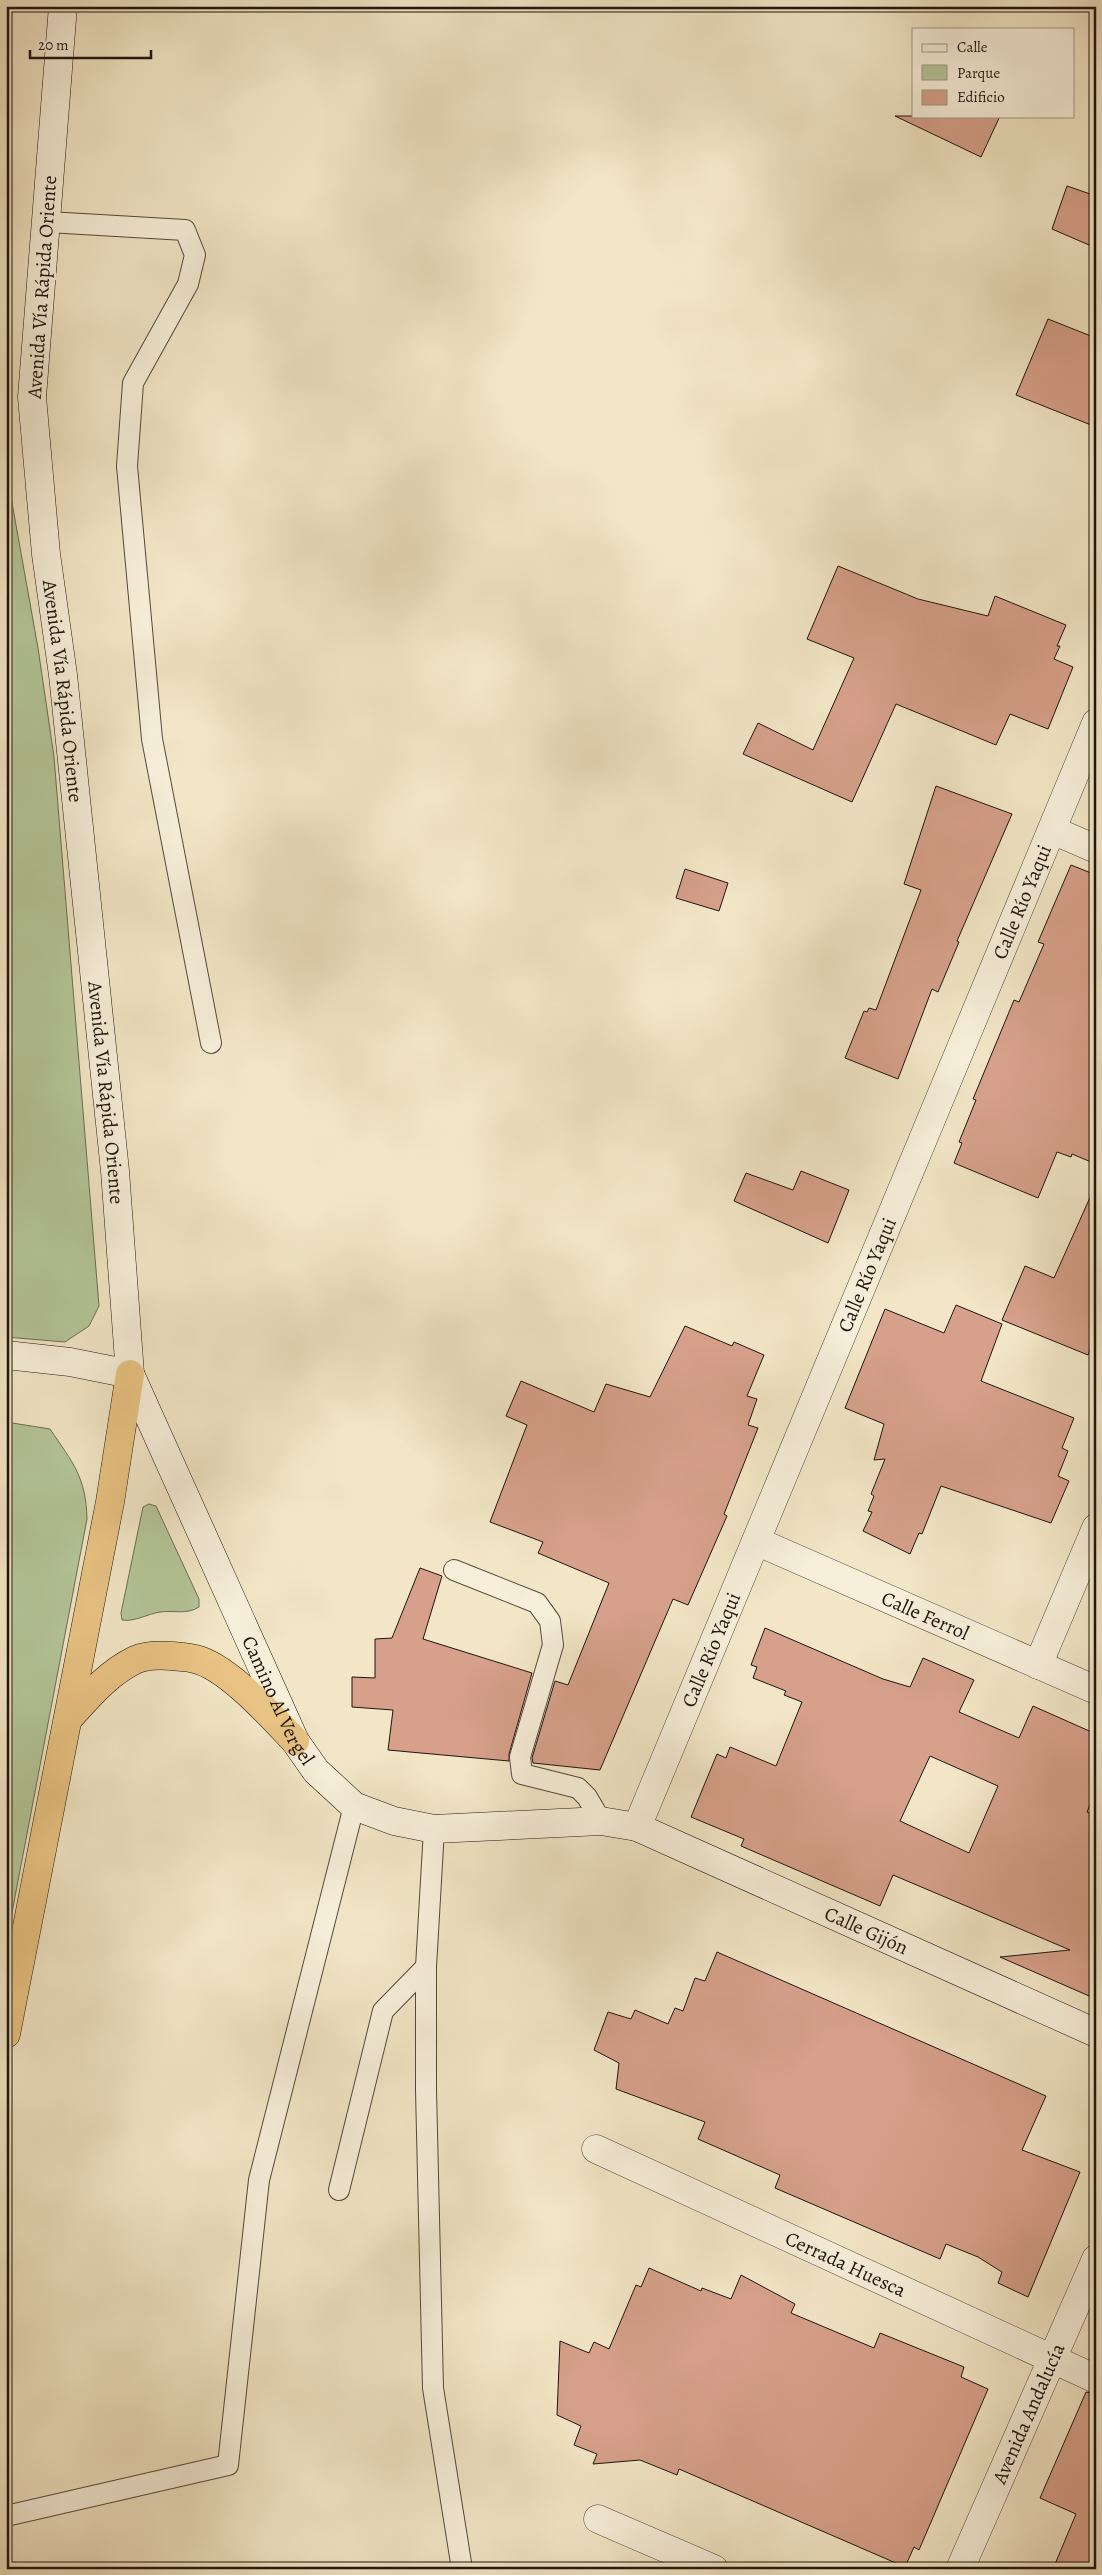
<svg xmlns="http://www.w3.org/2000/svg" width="1102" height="2575" font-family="Alegreya,serif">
	<rect width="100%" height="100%" fill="#f2e6c6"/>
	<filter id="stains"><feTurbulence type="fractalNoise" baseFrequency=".004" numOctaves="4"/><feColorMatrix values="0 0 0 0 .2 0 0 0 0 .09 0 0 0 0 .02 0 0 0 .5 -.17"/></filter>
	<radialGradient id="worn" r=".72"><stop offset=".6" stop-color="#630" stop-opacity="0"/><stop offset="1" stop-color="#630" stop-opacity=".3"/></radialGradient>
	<!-- green -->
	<g fill="#b4c699" stroke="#6a6e54">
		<polygon points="6,469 38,648 54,757 99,1306 89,1326 65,1342 6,1337"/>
		<path d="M6,1422l44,7c23,34 36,48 37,90l-81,425z"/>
		<path d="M149,1504l7,2 43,93v8c-12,8 -26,3 -39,5 -13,2 -25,10 -38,8l-1,-7 22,-106z"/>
	</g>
	<!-- building -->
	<g fill="#d6a08a" stroke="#1f150e" fill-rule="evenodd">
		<polygon points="895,116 1000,116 981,157"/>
		<polygon points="1067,186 1096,196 1096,248 1052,229"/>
		<polygon points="1048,319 1096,338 1096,427 1016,395"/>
		<polygon points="838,566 918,599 988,616 995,596 1066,625 1057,646 1060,646 1054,659 1073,667 1048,729 1010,714 996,745 896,704 852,802 743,754 758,723 813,750 854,658 807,639"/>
		<polygon points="936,786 1012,814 957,941 959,942 938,992 932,989 898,1079 845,1058 864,1011 867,1012 869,1008 876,1010 921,890 904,884"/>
		<polygon points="1071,865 1096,875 1096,1164 1072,1154 1071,1157 1057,1152 1038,1198 954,1163 962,1143 959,1142 976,1100 973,1099 1014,1000 1019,1002 1044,944 1038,942"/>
		<polygon points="685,869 728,883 719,911 676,898"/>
		<polygon points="801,1171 849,1190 828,1243 734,1201 746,1173 793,1190"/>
		<polygon points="1096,1184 1096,1334 1088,1355 1002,1320 1025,1266 1054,1278"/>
		<polygon points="956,1305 1002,1324 981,1381 1074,1418 1062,1448 1068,1451 1058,1476 1069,1481 1051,1523 941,1486 922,1534 919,1533 910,1554 863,1531 872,1512 868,1511 874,1496 871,1494 885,1459 874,1460 884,1424 845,1408 885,1309 944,1333"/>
		<polygon points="685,1326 732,1346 734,1342 764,1355 747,1396 757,1399 748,1425 758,1428 724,1514 727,1516 688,1605 673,1599 600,1770 533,1763 532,1758 555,1681 568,1685 609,1583 538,1553 543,1542 490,1522 527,1425 506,1416 521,1381 594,1412 606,1384 650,1397"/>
		<polygon points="420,1568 442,1576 423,1639 532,1673 509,1754 509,1761 388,1750 393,1710 352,1707 352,1677 375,1678 375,1639 392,1638"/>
		<path d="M765,1628l118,51 27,8 13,-29 51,22 -15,32 60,26 14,-32 63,28v56l-9,22 9,4v183l-96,-42 70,-7 -177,-75 -13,31 -139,-60 3,-7 -53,-22 26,-63 9,4 4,-11 46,19 26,-64 -18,-7 2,-4 -33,-13 4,-11 -6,-2zM930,1756l68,30 -29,67 -69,-32z"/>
		<polygon points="717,1952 1046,2096 1022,2150 1080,2172 1028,2297 998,2283 1002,2272 978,2257 946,2244 940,2259 775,2188 780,2175 698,2139 705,2122 616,2089 619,2063 594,2050 608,2012 631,2019 635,2010 668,2024 675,2008 683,2011 695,1978 705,1981"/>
		<polygon points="649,2268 701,2291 702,2288 731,2299 741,2275 795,2304 791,2313 874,2348 880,2333 964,2367 961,2377 988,2389 919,2550 914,2547 905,2567 679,2469 677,2475 640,2460 593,2464 597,2454 574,2445 581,2426 557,2415 560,2341 589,2353 594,2342 609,2349 636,2285 641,2287"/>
		<polygon points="1086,2392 1096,2394 1096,2569 1053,2569 1076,2514 1040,2498"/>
	</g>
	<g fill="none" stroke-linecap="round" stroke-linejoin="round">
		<defs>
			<g id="lane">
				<polyline points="48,222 185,230 195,255 188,284 133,383 127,466 152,739 211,1043"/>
				<polyline points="454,1570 537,1603 550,1621 553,1645 520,1757 522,1774 578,1788 587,1797 601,1821"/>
				<polyline points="434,1829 426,1967 426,2090 433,2388 462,2569"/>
				<polyline points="339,2190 383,2011 426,1967"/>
				<polyline points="6,2516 228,2465 259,2180 354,1806"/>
			</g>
			<g id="street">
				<polyline points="1052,830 1096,849"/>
				<path id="s1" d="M756,1541l340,149"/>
				<polyline points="1038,1665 1096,1528"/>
				<path id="s2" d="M637,1827l459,-1104"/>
				<path id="s3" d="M596,2149l500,230"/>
				<polyline points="598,2519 714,2569"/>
				<path id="s4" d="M960,2569l136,-310"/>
			</g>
			<g id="secondary">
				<path id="s5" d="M63,6l-31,391 14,157 17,121 52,496 15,203"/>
				<path id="s6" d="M6,1355l64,7 60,12 165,367 21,30 38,35 40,15 40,8 167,-8 36,6 459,206"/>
			</g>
			<g id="highway">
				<path d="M69,1718c19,-21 39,-45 66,-58 11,-5 25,-5 37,-4 8,1 16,1 23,3 32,7 77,58 100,82"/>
				<polyline points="6,2034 110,1502 130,1374"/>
			</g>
		</defs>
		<!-- lane casing -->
		<use href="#lane" stroke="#54493c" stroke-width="22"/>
		<!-- street casing -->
		<use href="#street" stroke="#54493c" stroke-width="29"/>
		<!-- secondary casing -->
		<use href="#secondary" stroke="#1f150e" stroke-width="29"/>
		<!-- highway casing -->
		<use href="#highway" stroke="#1f150e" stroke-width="29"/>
		<!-- lane -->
		<use href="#lane" stroke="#f7efda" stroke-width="20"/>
		<!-- street -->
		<use href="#street" stroke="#f7efda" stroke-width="28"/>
		<!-- secondary -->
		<use href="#secondary" stroke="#f7efda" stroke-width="28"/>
		<!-- highway -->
		<use href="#highway" stroke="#e9c383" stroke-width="28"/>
	</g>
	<g text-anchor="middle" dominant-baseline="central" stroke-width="5" stroke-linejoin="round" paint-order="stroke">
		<!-- street labels -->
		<g font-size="20" fill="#1f150e" stroke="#f7efda">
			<text transform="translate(42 287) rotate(-86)">Avenida Vía Rápida Oriente</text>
			<text stroke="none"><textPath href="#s5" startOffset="688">Avenida Vía Rápida Oriente</textPath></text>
			<text stroke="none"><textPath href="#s2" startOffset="1002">Calle Río Yaqui</textPath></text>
			<text stroke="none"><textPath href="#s5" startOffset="1092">Avenida Vía Rápida Oriente</textPath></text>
			<text stroke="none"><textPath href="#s2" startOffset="598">Calle Río Yaqui</textPath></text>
			<text stroke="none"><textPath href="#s1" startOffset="185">Calle Ferrol</textPath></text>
			<text stroke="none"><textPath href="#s2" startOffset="192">Calle Río Yaqui</textPath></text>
			<text stroke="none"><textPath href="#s6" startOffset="484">Camino Al Vergel</textPath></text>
			<text stroke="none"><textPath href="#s6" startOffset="1155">Calle Gijón</textPath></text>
			<text stroke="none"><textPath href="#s3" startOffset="275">Cerrada Huesca</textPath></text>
			<text stroke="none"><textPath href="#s4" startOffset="170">Avenida Andalucía</textPath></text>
		</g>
	</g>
	<!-- margin -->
	<rect width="1102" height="2575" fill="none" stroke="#f2e6c6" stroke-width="25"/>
	<rect x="8" y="8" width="1087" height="2560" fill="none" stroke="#1f150e" stroke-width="2.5"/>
	<rect x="12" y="12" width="1077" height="2550" fill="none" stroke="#1f150e"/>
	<!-- legend -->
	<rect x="912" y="28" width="162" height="90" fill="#f7efda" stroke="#a19888"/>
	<rect x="922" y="44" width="25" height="8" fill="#f7efda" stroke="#a19888"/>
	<text x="957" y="52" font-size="15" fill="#1f150e">Calle</text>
	<rect x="922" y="65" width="25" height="15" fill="#b4c699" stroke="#a19888"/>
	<text x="957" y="78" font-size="15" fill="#1f150e">Parque</text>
	<rect x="922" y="90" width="25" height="15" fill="#d6a08a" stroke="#a19888"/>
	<text x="957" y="102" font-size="15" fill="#1f150e">Edificio</text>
	<!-- scale -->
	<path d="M30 50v8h121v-8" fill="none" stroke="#1f150e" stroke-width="2.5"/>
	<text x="38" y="50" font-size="15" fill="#1f150e" stroke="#f7efda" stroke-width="4" paint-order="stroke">20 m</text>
	<rect width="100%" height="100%" filter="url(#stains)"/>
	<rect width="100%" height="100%" fill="url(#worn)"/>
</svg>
